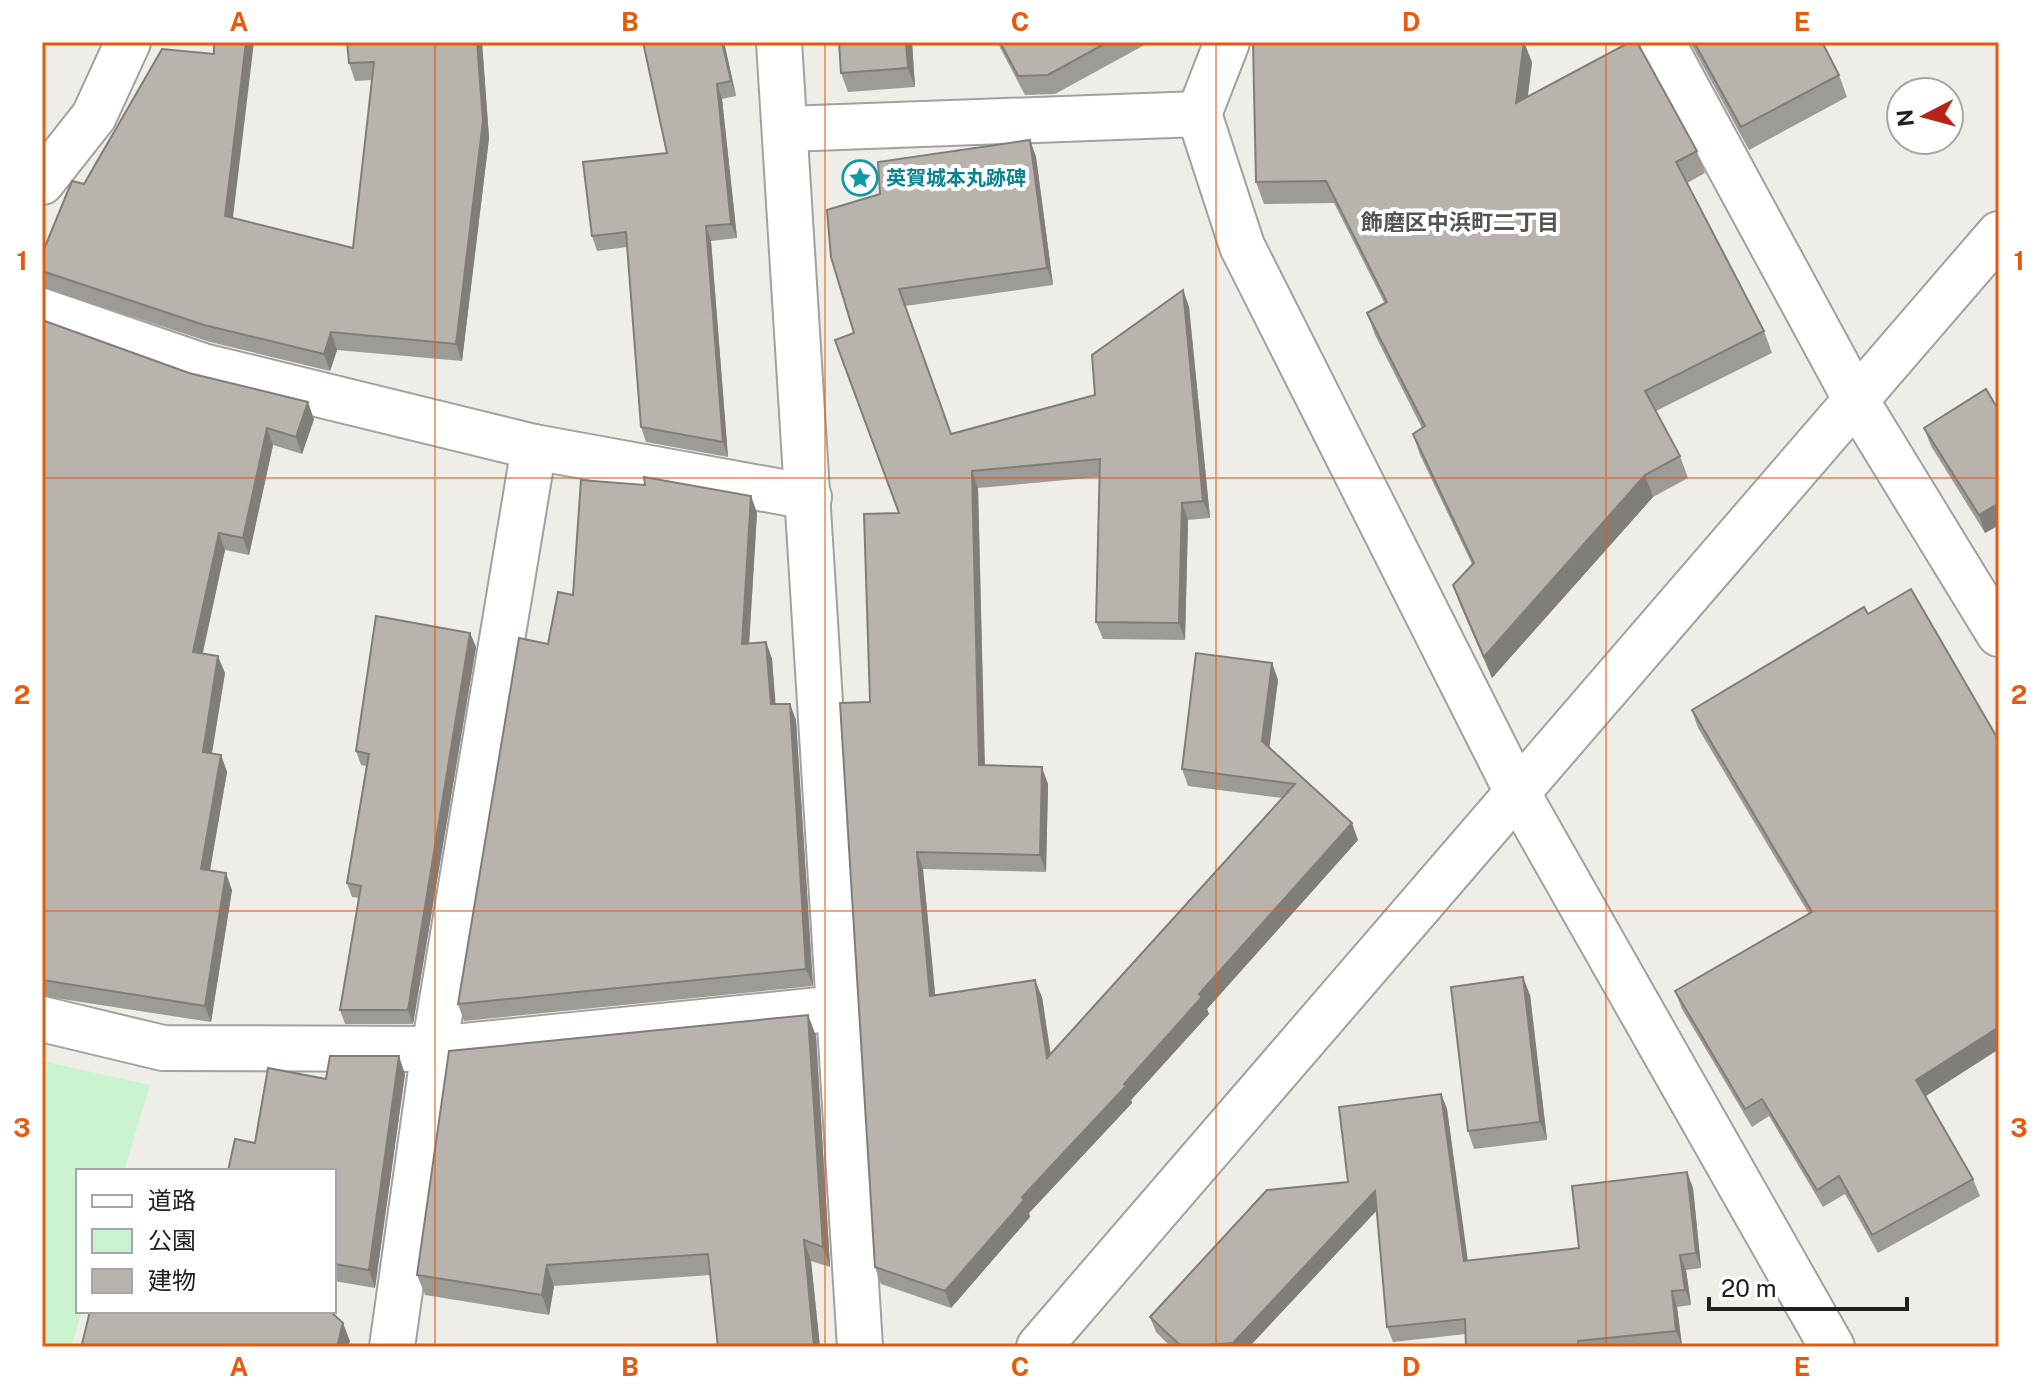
<svg xmlns="http://www.w3.org/2000/svg" width="2041" height="1389" font-family="'Public Sans','Noto Sans JP',sans-serif">
	<rect width="100%" height="100%" fill="#efede7"/>
	<!-- park -->
	<polygon fill="#caf4d0" points="42,1061 150,1085 124,1171 78,1171 78,1311 82,1311 71,1347 42,1347"/>
	<g fill="none" stroke-linecap="round" stroke-linejoin="round">
		<defs>
			<g id="minor">
				<polyline points="779,42 860,1347"/>
				<polyline points="1662,42 1857,402 1999,634"/>
				<polyline points="1199,114 1227,42"/>
				<polyline points="786,129 1199,114 1242,246 1517,792 1832,1347"/>
				<polyline points="42,182 94,116 128,42"/>
				<polyline points="42,311 203,366 534,447 809,497"/>
				<polyline points="42,1019 163,1048 434,1049 839,1008"/>
				<polyline points="392,1347 434,1049 534,447"/>
			</g>
			<polyline id="tertiary" points="1039,1347 1999,234"/>
		</defs>
		<!-- minor casing -->
		<use href="#minor" stroke="#a1a1a1" stroke-width="48"/>
		<!-- tertiary casing -->
		<use href="#tertiary" stroke="#a1a1a1" stroke-width="48"/>
		<!-- minor -->
		<use href="#minor" stroke="#fff" stroke-width="44"/>
		<!-- tertiary -->
		<use href="#tertiary" stroke="#fff" stroke-width="44"/>
	</g>
	<!-- wall -->
	<g fill="#9e9a95">
		<polygon points="347,42 482,42 489,138 462,361 337,350 330,371 210,342 42,287 42,254 233,218 353,248 372,80 355,81 349,63"/>
		<polygon points="643,42 724,42 736,96 722,99 737,238 711,241 728,457 646,442 641,427 627,247 597,251 592,236 667,153"/>
		<polygon points="839,42 912,42 915,87 848,92 841,73"/>
		<polygon points="997,42 1150,42 1055,94 1025,95"/>
		<polygon points="1690,42 1822,42 1839,75 1847,97 1749,150"/>
		<polygon points="1532,62 1528,96 1697,151 1705,173 1687,183 1764,331 1772,353 1656,411 1680,456 1688,478 1653,497 1492,678 1461,607 1453,585 1472,564 1420,455 1413,434 1422,428 1375,335 1367,313 1385,304 1334,203 1264,204 1256,182"/>
		<polygon points="1030,140 1036,157 1053,285 905,306 951,434 1095,395 1183,290 1189,307 1210,518 1188,520 1185,640 1103,639 1096,622 1100,477 978,488 985,765 1048,784 1046,872 923,869 935,995 1042,997 1050,1055 1282,798 1188,786 1182,769 1272,663 1278,680 1269,748 1358,840 1207,1009 1209,1014 1131,1100 1132,1103 1029,1213 1030,1217 951,1308 881,1284 875,1267 870,702 899,513 854,333 880,194"/>
		<polygon points="42,320 314,419 302,454 273,445 249,555 225,550 203,653 225,673 212,754 221,755 227,772 210,871 232,890 211,1022 42,996"/>
		<polygon points="1999,411 1999,525 1985,533 1931,446 1924,428"/>
		<polygon points="751,496 757,513 749,644 766,642 772,659 775,704 796,720 813,986 464,1021 458,1004 573,595"/>
		<polygon points="470,633 476,647 413,1024 345,1024 340,1010 359,898 352,897 347,883 366,766 361,765 356,751"/>
		<polygon points="1692,710 1999,1049 1925,1096 1973,1179 1980,1196 1878,1253 1845,1194 1823,1207 1769,1116 1752,1127 1682,1009 1675,991 1809,914 1698,728"/>
		<polygon points="1530,995 1547,1140 1474,1149 1468,1131"/>
		<polygon points="808,1015 816,1036 830,1267 811,1261 820,1347 718,1347 711,1275 554,1286 549,1315 425,1295 417,1275"/>
		<polygon points="405,1074 375,1288 334,1281 334,1171 255,1143"/>
		<polygon points="1441,1094 1447,1109 1467,1261 1579,1248 1693,1188 1701,1268 1686,1270 1691,1305 1677,1307 1682,1346 1466,1347 1466,1334 1393,1342 1387,1327 1377,1210 1249,1347 1171,1347 1156,1332 1150,1317 1348,1182"/>
	</g>
	<!-- shaded-wall -->
	<g fill="#817d79">
		<polygon points="246,42 254,42 231,234 225,216"/>
		<polygon points="477,42 482,42 489,138 462,361 456,344"/>
		<polygon points="722,42 724,42 736,96 731,81"/>
		<polygon points="906,42 912,42 915,87 908,68"/>
		<polygon points="1524,42 1532,62 1524,124 1516,103"/>
		<polygon points="717,84 722,99 737,238 731,224"/>
		<polygon points="1030,140 1036,157 1053,285 1047,268"/>
		<polygon points="706,226 711,241 728,457 723,442"/>
		<polygon points="1183,290 1189,307 1210,518 1203,501"/>
		<polygon points="331,332 337,350 330,371 324,354"/>
		<polygon points="308,402 314,419 302,454 296,437"/>
		<polygon points="267,428 273,445 249,555 243,538"/>
		<polygon points="972,471 978,488 985,782 979,765"/>
		<polygon points="1645,475 1653,497 1492,678 1484,657"/>
		<polygon points="751,496 757,513 748,661 742,644"/>
		<polygon points="1182,503 1188,520 1185,640 1179,623"/>
		<polygon points="1999,503 1999,525 1985,533 1979,515"/>
		<polygon points="219,533 225,550 199,668 193,652"/>
		<polygon points="470,633 476,647 413,1024 408,1010"/>
		<polygon points="766,642 772,659 777,721 771,704"/>
		<polygon points="218,656 225,673 209,769 203,752"/>
		<polygon points="1272,663 1278,680 1268,758 1262,741"/>
		<polygon points="790,704 796,720 813,986 806,969"/>
		<polygon points="221,755 227,772 207,886 201,869"/>
		<polygon points="1042,767 1048,784 1046,872 1040,855"/>
		<polygon points="1352,823 1358,840 1207,1009 1209,1014 1131,1100 1132,1103 1029,1213 1030,1217 951,1308 945,1291 1022,1197 1124,1084 1199,994"/>
		<polygon points="917,852 923,869 937,1013 930,996"/>
		<polygon points="226,873 232,890 211,1022 205,1006"/>
		<polygon points="1523,977 1530,995 1547,1140 1540,1122"/>
		<polygon points="1035,980 1042,997 1054,1075 1047,1058"/>
		<polygon points="808,1015 816,1036 830,1267 823,1247"/>
		<polygon points="1999,1027 1999,1049 1923,1098 1916,1080"/>
		<polygon points="399,1056 405,1074 375,1288 369,1270"/>
		<polygon points="1441,1094 1447,1109 1470,1276 1464,1261"/>
		<polygon points="1687,1172 1693,1188 1701,1268 1696,1253"/>
		<polygon points="1375,1191 1381,1206 1249,1347 1234,1347 1233,1343"/>
		<polygon points="804,1240 811,1261 820,1347 814,1347"/>
		<polygon points="1680,1255 1686,1270 1691,1305 1685,1290"/>
		<polygon points="547,1265 554,1286 549,1315 542,1295"/>
		<polygon points="1672,1291 1677,1307 1682,1346 1676,1331"/>
		<polygon points="343,1323 350,1341 348,1347 337,1347"/>
	</g>
	<!-- building -->
	<g fill="#b8b3ad" stroke="#817d79" stroke-width="2">
		<polygon points="214,42 246,42 225,216 353,248 374,62 349,63 347,42 477,42 483,121 456,344 331,332 324,354 204,325 42,271 42,254 72,181 84,184 162,49 214,54"/>
		<polygon points="643,42 722,42 731,81 717,84 731,224 706,226 723,442 641,427 626,232 592,236 583,162 667,153"/>
		<polygon points="839,42 906,42 908,68 841,73"/>
		<polygon points="1000,42 1108,42 1048,75 1018,76"/>
		<polygon points="1253,42 1524,42 1516,103 1630,42 1637,42 1697,151 1676,162 1764,331 1645,391 1680,456 1645,475 1484,657 1453,585 1474,563 1413,434 1425,426 1367,313 1387,302 1326,181 1256,182"/>
		<polygon points="1694,42 1822,42 1839,75 1741,127"/>
		<polygon points="1030,140 1047,268 899,289 951,434 1095,395 1092,355 1183,290 1203,501 1182,503 1179,623 1096,622 1100,459 972,471 979,765 1042,767 1040,855 917,852 930,996 1035,980 1047,1058 1295,784 1182,769 1196,653 1272,663 1262,741 1352,823 1199,994 1202,997 1124,1084 1126,1086 1022,1197 1024,1200 945,1291 875,1267 840,703 870,702 864,514 899,513 835,340 854,333 831,257 827,210 880,194 878,162"/>
		<polygon points="42,320 189,373 308,402 296,437 267,428 243,538 219,533 193,652 218,656 203,752 221,755 201,869 226,873 205,1006 42,980"/>
		<polygon points="1986,389 1999,411 1999,503 1979,515 1924,428"/>
		<polygon points="644,477 751,496 742,644 766,642 771,704 790,704 806,969 458,1004 519,638 548,644 558,592 573,595 581,480 645,485"/>
		<polygon points="1911,589 1999,741 1999,1027 1916,1080 1973,1179 1872,1235 1839,1176 1817,1190 1762,1099 1745,1109 1675,991 1812,912 1692,710 1864,607 1868,614"/>
		<polygon points="376,616 470,633 408,1010 340,1010 361,886 347,883 369,754 356,751"/>
		<polygon points="1523,977 1540,1122 1468,1131 1451,987"/>
		<polygon points="808,1015 823,1247 804,1240 814,1347 718,1347 708,1254 547,1265 542,1295 417,1275 449,1051"/>
		<polygon points="330,1056 399,1056 369,1270 334,1264 334,1171 228,1171 235,1139 255,1143 268,1068 326,1079"/>
		<polygon points="1441,1094 1464,1261 1579,1248 1572,1186 1687,1172 1696,1253 1680,1255 1685,1290 1672,1291 1676,1331 1578,1341 1578,1347 1466,1347 1465,1319 1387,1327 1375,1191 1233,1343 1182,1347 1150,1317 1267,1190 1348,1182 1339,1107"/>
		<polygon points="90,1311 330,1311 343,1323 337,1347 94,1347 82,1344"/>
	</g>
	<!-- grid -->
	<path fill="none" stroke="#e8590c" stroke-width="2" stroke-opacity="0.55" d="M435,42v1305M825,42v1305M1216,42v1305M1606,42v1305M42,478h1957M42,911h1957"/>
	<!-- icons -->
	<defs>
		<symbol id="sight-ring" viewBox="-11 -11 22 22"><circle r="9.5" fill="#fff" stroke="#0f9aa8" stroke-width="1.5"/><path d="M0-6L1.8-2.2L6-1.7L2.9 1.2L3.7 5.4L0 3.3L-3.7 5.4L-2.9 1.2L-6-1.7L-1.8-2.2Z" fill="#0f9aa8"/></symbol>
	</defs>
	<g fill-rule="evenodd">
		<use href="#sight-ring" x="840" y="158" width="40" height="40"/>
	</g>
	<g text-anchor="middle" dominant-baseline="central" stroke-width="8" stroke-linejoin="round" paint-order="stroke">
		<!-- culture labels -->
		<g font-size="20" font-weight="bold" fill="#0d838f" stroke="#fff" text-anchor="start">
			<text x="886" y="178">英賀城本丸跡碑</text>
		</g>
		<!-- neighbourhood labels -->
		<g font-size="22" font-weight="bold" fill="#535353" stroke="#fff">
			<text x="1460" y="222">飾磨区中浜町二丁目</text>
		</g>
	</g>
	<!-- border -->
	<rect width="2041" height="1389" fill="none" stroke="#ffffff" stroke-width="88"/>
	<!-- legend -->
	<rect x="76" y="1169" width="260" height="144" fill="#ffffff" stroke="#a6a6a6" stroke-width="2"/>
	<rect x="92" y="1195" width="40" height="12" fill="#ffffff" stroke="#a6a6a6" stroke-width="2"/>
	<text x="148" y="1209" font-size="24" fill="#202020">道路</text>
	<rect x="92" y="1229" width="40" height="24" fill="#caf4d0" stroke="#a6a6a6" stroke-width="2"/>
	<text x="148" y="1249" font-size="24" fill="#202020">公園</text>
	<rect x="92" y="1269" width="40" height="24" fill="#b8b3ad" stroke="#a6a6a6" stroke-width="2"/>
	<text x="148" y="1289" font-size="24" fill="#202020">建物</text>
	<!-- north arrow -->
	<g transform="translate(1925 116) rotate(264)"><circle r="38" fill="#ffffff" stroke="#a6a6a6" stroke-width="2"/>
	<path d="M0-6L14 30L0 20L-14 30Z" fill="#b82218"/>
	<text y="-12" font-size="22" font-weight="bold" text-anchor="middle" fill="#202020">N</text>
	</g>
	<!-- scale -->
	<path d="M1709 1297v12h198v-12" fill="none" stroke="#202020" stroke-width="4"/>
	<text x="1721" y="1297" font-size="24" fill="#202020" stroke="#ffffff" stroke-width="6" paint-order="stroke">20 m</text>
	<rect x="44" y="44" width="1953" height="1301" fill="none" stroke="#e8590c" stroke-width="3"/>
	<g font-size="26" text-anchor="middle" font-weight="bold" fill="#e8590c">
		<text x="239" y="31">A</text>
		<text x="630" y="31">B</text>
		<text x="1020" y="31">C</text>
		<text x="1411" y="31">D</text>
		<text x="1802" y="31">E</text>
		<text x="22" y="270">1</text>
		<text x="2019" y="270">1</text>
		<text x="22" y="704">2</text>
		<text x="2019" y="704">2</text>
		<text x="22" y="1137">3</text>
		<text x="2019" y="1137">3</text>
		<text x="239" y="1376">A</text>
		<text x="630" y="1376">B</text>
		<text x="1020" y="1376">C</text>
		<text x="1411" y="1376">D</text>
		<text x="1802" y="1376">E</text>
	</g>
</svg>
